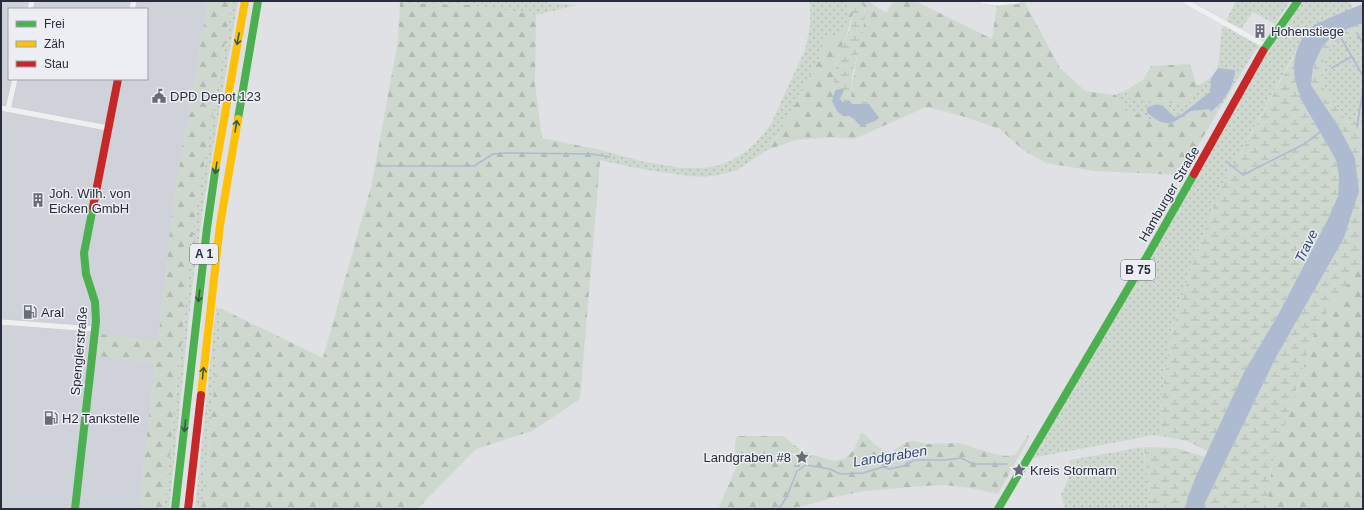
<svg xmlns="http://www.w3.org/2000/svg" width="1364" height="510" font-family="Arial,sans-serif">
	<defs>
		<pattern id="green-dots" width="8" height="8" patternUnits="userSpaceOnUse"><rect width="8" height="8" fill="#ced8cf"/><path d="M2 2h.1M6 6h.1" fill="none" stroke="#b1bab3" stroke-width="1.8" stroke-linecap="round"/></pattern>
		<pattern id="forest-firs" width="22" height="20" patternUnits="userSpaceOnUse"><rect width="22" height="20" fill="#ced8cf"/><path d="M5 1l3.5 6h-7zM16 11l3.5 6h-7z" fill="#b1bab3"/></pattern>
		<pattern id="wetland-marsh" width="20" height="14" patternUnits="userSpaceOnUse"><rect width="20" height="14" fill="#ced8cf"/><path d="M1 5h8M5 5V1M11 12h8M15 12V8" fill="none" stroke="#b1bab3"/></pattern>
	</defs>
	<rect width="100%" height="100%" fill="#dfe1e4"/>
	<!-- built -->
	<path fill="#cfd2d8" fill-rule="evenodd" d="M1,1h207l-34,197 -16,143 -58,-6 -2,21 57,7 -16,146h-138zM9,9h138v70h-138z"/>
	<!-- green -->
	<g fill="url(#green-dots)">
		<polygon points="232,1 238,1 203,208 192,289 169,509 164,509 194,224"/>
		<polygon points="400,1 536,1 576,5 536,15 469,5 400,3"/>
		<path d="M810,1h38c-1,5 0,11 0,16 0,17 -15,21 -28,22l1,11 -2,9 -38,72 -14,19 -30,20 -14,4 -19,3 -15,-1 -48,-7 -42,-9 2,-10 39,11 41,7h20l16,-2 15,-6 15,-9 13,-13 11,-14 34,-74 5,-23z"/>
		<polygon points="1236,1 1290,1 1275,24 1253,12 1240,30 1263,43 1254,52 1217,113 1216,109 1228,93 1234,70 1218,68 1222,29"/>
		<polygon points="1302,1 1349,1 1353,8 1316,24 1304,36 1220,190 1194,258 1167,349 1168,357 1162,395 1160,436 1154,435 1032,458 1256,68"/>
		<polygon points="1363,31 1363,125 1358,121 1351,123 1346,121 1323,87 1324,59 1329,50 1337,41 1346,37 1358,35"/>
		<polygon points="1211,78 1210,92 1182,114 1175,117 1165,108 1147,113 1160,122 1151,121 1141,115 1126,111 1116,95 1126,90 1128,98 1191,102 1197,86"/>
		<polygon points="216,308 222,309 202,509 195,509"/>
		<polygon points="1143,447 1147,477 1151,498 1152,509 1065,509 1061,495 1071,473 1070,460"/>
	</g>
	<!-- forest -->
	<g fill="url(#forest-firs)" fill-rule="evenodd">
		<polygon points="208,1 232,1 194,224 164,509 139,509 155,363 98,356 100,334 158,341 174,198"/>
		<path d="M848,1h20l18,12 8,-12h21l77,38 5,-35 27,-3 36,67 25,23 31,4 10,16 15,4 10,6 20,3 20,-13 18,-3 2,4 5,-3 1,4 -36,62 -86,-4 -49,-8 -23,-13 -23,-21 -38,-13 -36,-9 -72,32 -24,-2 -34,3 -29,10 14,-19 38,-72 2,-9 -1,-11c13,-1 28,-5 28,-22 0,-5 -1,-11 0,-16zM865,8c-3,30 -11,59 -14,89 5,5 9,5 16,5l11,16 -18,7 -6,-6 -17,-8 -5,-10c5,-12 1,-24 4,-37 4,-17 13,-30 15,-47z"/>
		<polygon points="400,3 469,5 536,15 535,84 542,138 601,150 580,399 532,431 476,449 417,509 202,509 222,309 323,358 372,183 398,40"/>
		<path d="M1190,64l7,22 -6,16c-21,2 -41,1 -63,-4l-2,-8 17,-10 8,-14z"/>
		<polygon points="1363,262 1363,509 1267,509 1272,465 1316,328"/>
		<path d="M861,433h2c8,8 16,17 28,19l16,-10 6,-1 14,3 32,-1 35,11 13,2 8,-1 13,-20 1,3 -31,56 -27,-6 -27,-3 -19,1 -61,5 -29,6 -43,12h-74l18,-41 -1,-22 1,-8 2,-2h45l12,10 15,8 24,7 10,-2 10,-9z"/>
	</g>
	<!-- wetland -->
	<g fill="url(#wetland-marsh)">
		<path d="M863,3c6,15 -6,53 -10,69 -2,8 -1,17 -2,25 5,5 9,5 16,5l2,2c-9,1 -22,2 -29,-5l2,-5 -2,-5 -5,1 -1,-13 2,-11 4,-16 10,-21 3,-18 5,-7z"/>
		<polygon points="1363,23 1363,31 1358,35 1346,37 1337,41 1329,50 1324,59 1323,87 1346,121 1351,123 1358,121 1363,125 1363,262 1316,328 1272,465 1267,509 1204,509 1204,505 1275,359 1344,238 1359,191 1355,158 1339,127 1311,85 1313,67 1322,47 1334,34"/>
		<path d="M1296,53c-2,18 -3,25 4,42l-1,1 37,64 3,16 -1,20 -10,23 -29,56 -21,40 -34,57 -36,79 -21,-10 -27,-5 2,-41 6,-38 -1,-8 27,-91 26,-68z"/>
		<polygon points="1144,447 1176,448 1205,457 1188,496 1185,509 1152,509 1151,498 1147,477"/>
	</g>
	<!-- water -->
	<g fill="#adbacf">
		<path d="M1363,4v19l-29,11 -12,13 -9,20 -2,18 28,42 16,31 4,33 -15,47 -69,121 -71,146v4h-19l3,-13 9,-22 47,-102 34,-57 21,-40 29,-56 10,-23 1,-20 -3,-16 -37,-64 1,-1c-11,-25 -7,-52 14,-70 3,-2 6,-3 9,-4 13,-6 26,-12 40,-17z"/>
		<path d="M1218,68l17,2c-1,17 -11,32 -24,42l-2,-3 -18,2 -20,13 -11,-2 -13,-9v-5c14,-9 18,1 28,9l7,-3 28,-22 1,-14z"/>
		<polygon points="840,89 844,90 840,99 843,102 849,100 852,104 869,104 879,118 875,121 864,125 859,125 854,119 849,116 843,116 837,111 832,101 835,90"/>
	</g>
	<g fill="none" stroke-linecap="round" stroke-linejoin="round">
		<!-- stream -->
		<g stroke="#adbacf" stroke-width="1.5">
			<polyline points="1357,33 1363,43"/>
			<polyline points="1341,38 1363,76"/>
			<polyline points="1332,68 1351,57"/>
			<polyline points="1357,127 1363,89"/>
			<polyline points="1226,161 1243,175 1306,143 1320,132"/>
			<polyline points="379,166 474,166 493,154 507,153 591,154 610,157"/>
			<polyline points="779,509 787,496 797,471 806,465 830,469 840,474 863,473 883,467 889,469 904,466 914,460 945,460 961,458 973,464 1007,464"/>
		</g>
		<defs>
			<g id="street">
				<polyline points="982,1 997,3 1018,1"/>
				<polyline points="1185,1 1266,46"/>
				<polyline points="30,9 32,1"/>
				<polyline points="132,9 134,1"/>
				<polyline points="1,108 108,128"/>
				<polyline points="8,109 15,79"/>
				<polyline points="1,322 94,329"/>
			</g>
		</defs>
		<!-- street casing -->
		<use href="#street" stroke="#bcbec1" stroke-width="6"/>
		<!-- street -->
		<use href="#street" stroke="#eeeff1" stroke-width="5.5"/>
		<!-- fast -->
		<g stroke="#4caf50" stroke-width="8">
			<polyline points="1263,51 1298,1"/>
			<polyline points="238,119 258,1"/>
			<polyline points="75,509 96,321 95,302 86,274 84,253 93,207"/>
			<polyline points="175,509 207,228 216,165"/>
			<polyline points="998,509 1149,253 1194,174"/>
		</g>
		<!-- slow -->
		<g stroke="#ffc107" stroke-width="8">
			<polyline points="216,165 245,1"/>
			<polyline points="201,395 220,225 238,119"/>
		</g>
		<!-- jam -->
		<g stroke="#c62828" stroke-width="8">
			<polyline points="1194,174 1263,51"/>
			<polyline points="93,207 118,79"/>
			<polyline points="188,509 201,395"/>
		</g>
	</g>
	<!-- one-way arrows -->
	<defs><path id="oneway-shaft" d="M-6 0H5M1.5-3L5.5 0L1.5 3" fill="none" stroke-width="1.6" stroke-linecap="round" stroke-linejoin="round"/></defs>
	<g stroke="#345a43">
		<use href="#oneway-shaft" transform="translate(238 39) rotate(100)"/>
		<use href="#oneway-shaft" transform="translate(236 126) rotate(-81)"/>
		<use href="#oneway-shaft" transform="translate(216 168) rotate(99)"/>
		<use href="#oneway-shaft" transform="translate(199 296) rotate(97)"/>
		<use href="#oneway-shaft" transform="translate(203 373) rotate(-84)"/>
		<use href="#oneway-shaft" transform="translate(185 426) rotate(96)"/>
	</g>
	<!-- icons -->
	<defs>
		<symbol id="building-bare" viewBox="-9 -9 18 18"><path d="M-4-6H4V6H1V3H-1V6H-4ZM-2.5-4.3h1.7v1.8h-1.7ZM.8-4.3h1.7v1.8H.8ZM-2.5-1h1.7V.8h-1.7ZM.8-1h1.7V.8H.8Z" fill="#676c77" stroke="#eceef4" stroke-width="2.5" paint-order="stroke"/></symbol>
		<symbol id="civic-bare" viewBox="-9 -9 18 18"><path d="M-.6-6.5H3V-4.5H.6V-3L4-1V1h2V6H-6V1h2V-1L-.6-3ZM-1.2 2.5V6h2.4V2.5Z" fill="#676c77" stroke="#eceef4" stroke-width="2.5" paint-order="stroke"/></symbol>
		<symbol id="fuel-bare" viewBox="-9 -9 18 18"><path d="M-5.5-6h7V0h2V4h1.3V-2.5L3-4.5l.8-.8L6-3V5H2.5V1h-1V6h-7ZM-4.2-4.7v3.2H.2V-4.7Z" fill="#676c77" stroke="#eceef4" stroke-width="2.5" paint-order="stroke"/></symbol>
		<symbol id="sight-bare" viewBox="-9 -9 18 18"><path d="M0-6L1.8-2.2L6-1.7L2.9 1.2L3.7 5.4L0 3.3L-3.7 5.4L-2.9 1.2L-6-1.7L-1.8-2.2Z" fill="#676c77" stroke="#eceef4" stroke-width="2.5" paint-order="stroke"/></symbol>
	</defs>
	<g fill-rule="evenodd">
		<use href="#building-bare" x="1250" y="21" width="20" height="20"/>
		<use href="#civic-bare" x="149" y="86" width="20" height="20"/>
		<use href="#building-bare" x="28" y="190" width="20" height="20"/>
		<use href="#fuel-bare" x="20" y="302" width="20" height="20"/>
		<use href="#fuel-bare" x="41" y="408" width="20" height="20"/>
		<use href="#sight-bare" x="792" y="447" width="20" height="20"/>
		<use href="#sight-bare" x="1009" y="460" width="20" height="20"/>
	</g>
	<g text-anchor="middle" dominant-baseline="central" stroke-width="3" stroke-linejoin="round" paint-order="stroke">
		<!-- shield labels -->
		<g fill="#eceef4" stroke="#626773" stroke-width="1">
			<rect x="190" y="244" width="28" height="20" rx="3"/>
			<rect x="1121" y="260" width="34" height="20" rx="3"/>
		</g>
		<g font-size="12" font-weight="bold" fill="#272d3c">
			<text x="204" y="254">A 1</text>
			<text x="1138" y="270">B 75</text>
		</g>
		<!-- poi labels -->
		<g font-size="13" fill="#272d3c" stroke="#eceef4" text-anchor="start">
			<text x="1271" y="31">Hohenstiege</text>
			<text x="170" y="96">DPD Depot 123</text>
			<text x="49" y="193">Joh. Wilh. von<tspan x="49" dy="15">Eicken GmbH</tspan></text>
			<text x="41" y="312">Aral</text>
			<text x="62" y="418">H2 Tankstelle</text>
			<text x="791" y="457" text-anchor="end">Landgraben #8</text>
			<text x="1030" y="470">Kreis Stormarn</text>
		</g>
		<!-- street labels -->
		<g font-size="13" fill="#272d3c" stroke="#eceef4">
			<text transform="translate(1169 194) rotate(-60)">Hamburger Straße</text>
			<text transform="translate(79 351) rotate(-85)">Spenglerstraße</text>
		</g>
		<!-- water labels -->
		<g font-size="14" font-style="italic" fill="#32486f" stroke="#eceef4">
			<text transform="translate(1306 246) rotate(-64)">Trave</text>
			<text transform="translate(890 456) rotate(-9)">Landgraben</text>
		</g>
	</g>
	<!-- border -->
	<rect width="1364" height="510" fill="none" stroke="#272d3c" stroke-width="4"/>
	<!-- legend -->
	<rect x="8" y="8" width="140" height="72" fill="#eceef4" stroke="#9da1aa"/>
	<rect x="16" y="21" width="20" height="6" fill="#4caf50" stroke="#9da1aa"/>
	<text x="44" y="28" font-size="12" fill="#272d3c">Frei</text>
	<rect x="16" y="41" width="20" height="6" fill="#ffc107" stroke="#9da1aa"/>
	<text x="44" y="48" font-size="12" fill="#272d3c">Zäh</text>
	<rect x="16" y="61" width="20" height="6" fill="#c62828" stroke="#9da1aa"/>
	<text x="44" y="68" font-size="12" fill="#272d3c">Stau</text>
</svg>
